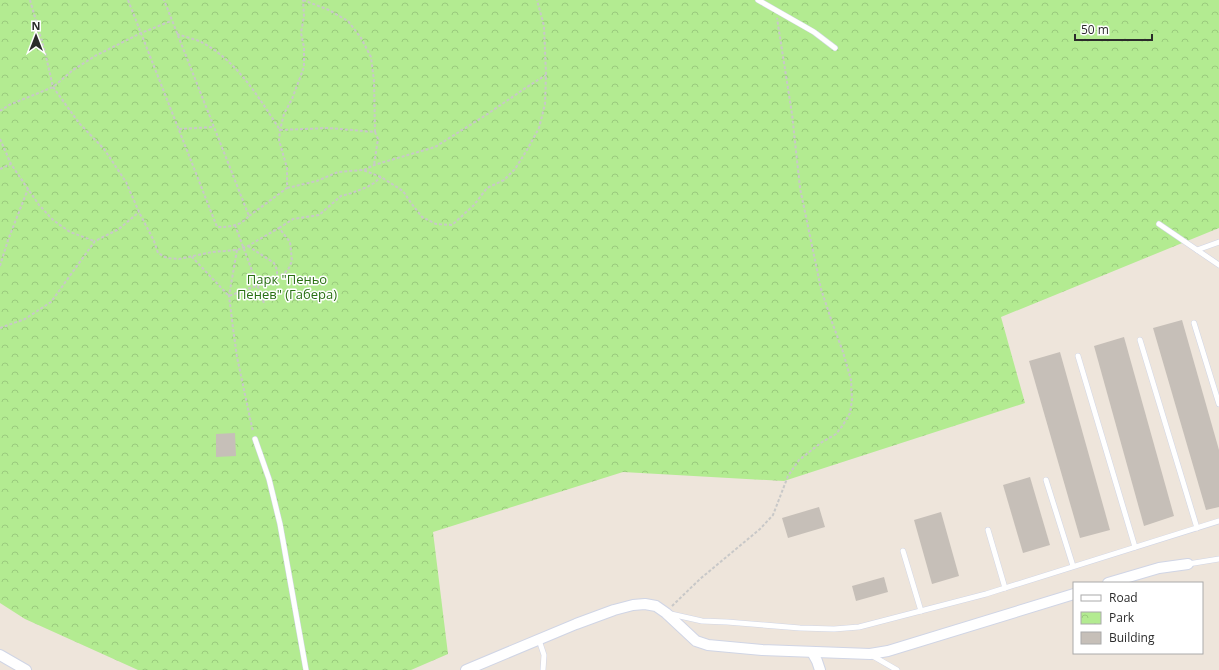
<svg xmlns="http://www.w3.org/2000/svg" width="1219" height="670" font-family="'Open Sans',sans-serif">
	<defs>
		<pattern id="park-crowns" width="20" height="18" patternUnits="userSpaceOnUse"><rect width="20" height="18" fill="#b3eb91"/><path d="M2 6a3 3 0 1 1 6 0M12 15a3 3 0 1 1 6 0" fill="none" stroke="#9aca7d"/></pattern>
	</defs>
	<rect width="100%" height="100%" fill="#eee5db"/>
	<!-- park -->
	<polygon fill="url(#park-crowns)" points="0,0 1219,0 1219,228 1001,317 1025,403 784,481 623,472 433,532 448,654 411,670 138,670 25,619 0,603"/>
	<!-- building -->
	<g fill="#c6bfb8">
		<polygon points="1182,320 1219,450 1219,507 1206,510 1153,328"/>
		<polygon points="1124,337 1174,516 1144,526 1094,346"/>
		<polygon points="1060,352 1110,530 1080,538 1029,361"/>
		<polygon points="235,433 236,456 216,457 216,434"/>
		<polygon points="1030,477 1050,545 1023,553 1003,485"/>
		<polygon points="819,507 825,527 788,538 782,518"/>
		<polygon points="941,512 959,576 932,584 914,520"/>
		<polygon points="884,577 888,592 856,601 852,586"/>
	</g>
	<g fill="none" stroke-linecap="round" stroke-linejoin="round">
		<defs>
			<g id="lane">
				<polyline points="758,0 814,32 835,48"/>
				<polyline points="1159,224 1219,265"/>
				<polyline points="1197,250 1219,242"/>
				<polyline points="1194,323 1219,404"/>
				<polyline points="1140,340 1197,528"/>
				<polyline points="1078,356 1135,547"/>
				<polyline points="255,439 269,479 280,524 306,670"/>
				<polyline points="1046,480 1073,566"/>
				<polyline points="988,530 1005,588"/>
				<polyline points="903,551 921,611"/>
				<polyline points="1188,564 1219,559"/>
				<polyline points="671,614 702,621 727,622 800,628 834,629 859,627 986,594 1219,521"/>
				<polyline points="539,640 544,655 543,670"/>
				<polyline points="871,655 897,670"/>
			</g>
			<g id="street">
				<polyline points="1108,583 1159,568 1188,564"/>
				<polyline points="812,652 817,661 820,670"/>
				<polyline points="0,655 26,670"/>
				<polyline points="466,670 576,624 614,610 633,605 645,604 656,606 666,613 696,641 708,645 762,650 870,654 888,651 1074,594"/>
			</g>
		</defs>
		<!-- lane casing -->
		<use href="#lane" stroke="#d0d5e5" stroke-width="6"/>
		<!-- street casing -->
		<use href="#street" stroke="#d0d5e5" stroke-width="12"/>
		<!-- path -->
		<g stroke="#c8c8c8" stroke-width="2" stroke-dasharray="3 2" stroke-linecap="butt">
			<polyline points="30,0 45,52 53,87 79,123 104,149 126,182 139,212 154,241 158,253 167,258 179,259 212,252 237,250 248,246 279,228 290,242 292,261 288,270 277,278 229,296 192,257"/>
			<path d="M128,0l89,227c13,0 23,-1 32,-11l-85,-216"/>
			<polyline points="303,0 329,10 348,21 361,38 371,57 374,81 375,132"/>
			<path d="M177,34c8,3 19,5 26,9 35,19 56,55 77,87l48,-2 47,4 3,7 -4,26"/>
			<polyline points="0,111 9,105 53,87 73,70 95,56 141,33 171,21"/>
			<polyline points="179,129 214,127"/>
			<polyline points="0,139 11,164 39,205 53,220 70,232 94,241"/>
			<polyline points="0,169 11,164"/>
			<polyline points="364,170 374,165 435,147 486,115 527,87 546,75"/>
			<polyline points="287,188 317,181 338,172 363,170 381,177 403,191 411,203 422,217 436,224 452,225 474,205 487,188 504,180 515,169 527,150 539,128 545,104 546,75 544,26 537,0"/>
			<polyline points="249,216 287,188 287,168 279,140 280,130 284,114 292,99 304,67 304,47 301,33 304,16 303,0"/>
			<polyline points="235,225 264,303"/>
			<polyline points="279,228 293,219 319,215 341,196 352,193 367,187 374,183 381,177"/>
			<polyline points="248,246 274,263 277,270 277,278"/>
			<polyline points="237,250 229,296 233,328 237,357 253,432"/>
			<polyline points="0,266 8,240 28,189"/>
			<polyline points="0,328 25,319 51,302 95,241 119,229 139,212"/>
			<polyline points="672,606 700,579 760,529 773,515 788,476 799,460 822,442 836,434 843,425 850,413 852,400 851,380 843,352 832,322 821,289 800,188 792,114 777,18"/>
		</g>
		<!-- lane -->
		<use href="#lane" stroke="#fff" stroke-width="5"/>
		<!-- street -->
		<use href="#street" stroke="#fff" stroke-width="10"/>
	</g>
	<g text-anchor="middle" dominant-baseline="central" stroke-width="3" stroke-linejoin="round" paint-order="stroke">
		<!-- park labels -->
		<g font-size="13" fill="#297012" stroke="#fff">
			<text x="287" y="279">Парк "Пеньо<tspan x="287" dy="15">Пенев" (Габера)</tspan></text>
		</g>
	</g>
	<!-- legend -->
	<rect x="1073" y="582" width="130" height="72" fill="#ffffff" stroke="#aaaaaa"/>
	<rect x="1081" y="595" width="20" height="6" fill="#ffffff" stroke="#aaaaaa"/>
	<text x="1109" y="602" font-size="12" fill="#2b2b2b">Road</text>
	<rect x="1081" y="612" width="20" height="12" fill="url(#park-crowns)" stroke="#aaaaaa"/>
	<text x="1109" y="622" font-size="12" fill="#2b2b2b">Park</text>
	<rect x="1081" y="632" width="20" height="12" fill="#c6bfb8" stroke="#aaaaaa"/>
	<text x="1109" y="642" font-size="12" fill="#2b2b2b">Building</text>
	<!-- north arrow -->
	<g transform="translate(36 36)" stroke="#ffffff" stroke-width="3" paint-order="stroke">
	<path d="M0-3L7 15L0 10L-7 15Z" fill="#2b2b2b"/>
	<text y="-6" font-size="11" font-weight="bold" text-anchor="middle" fill="#2b2b2b">N</text>
	</g>
	<!-- scale -->
	<path d="M1075 34v6h77v-6" fill="none" stroke="#2b2b2b" stroke-width="2"/>
	<text x="1081" y="34" font-size="12" fill="#2b2b2b" stroke="#ffffff" stroke-width="3" paint-order="stroke">50 m</text>
</svg>
